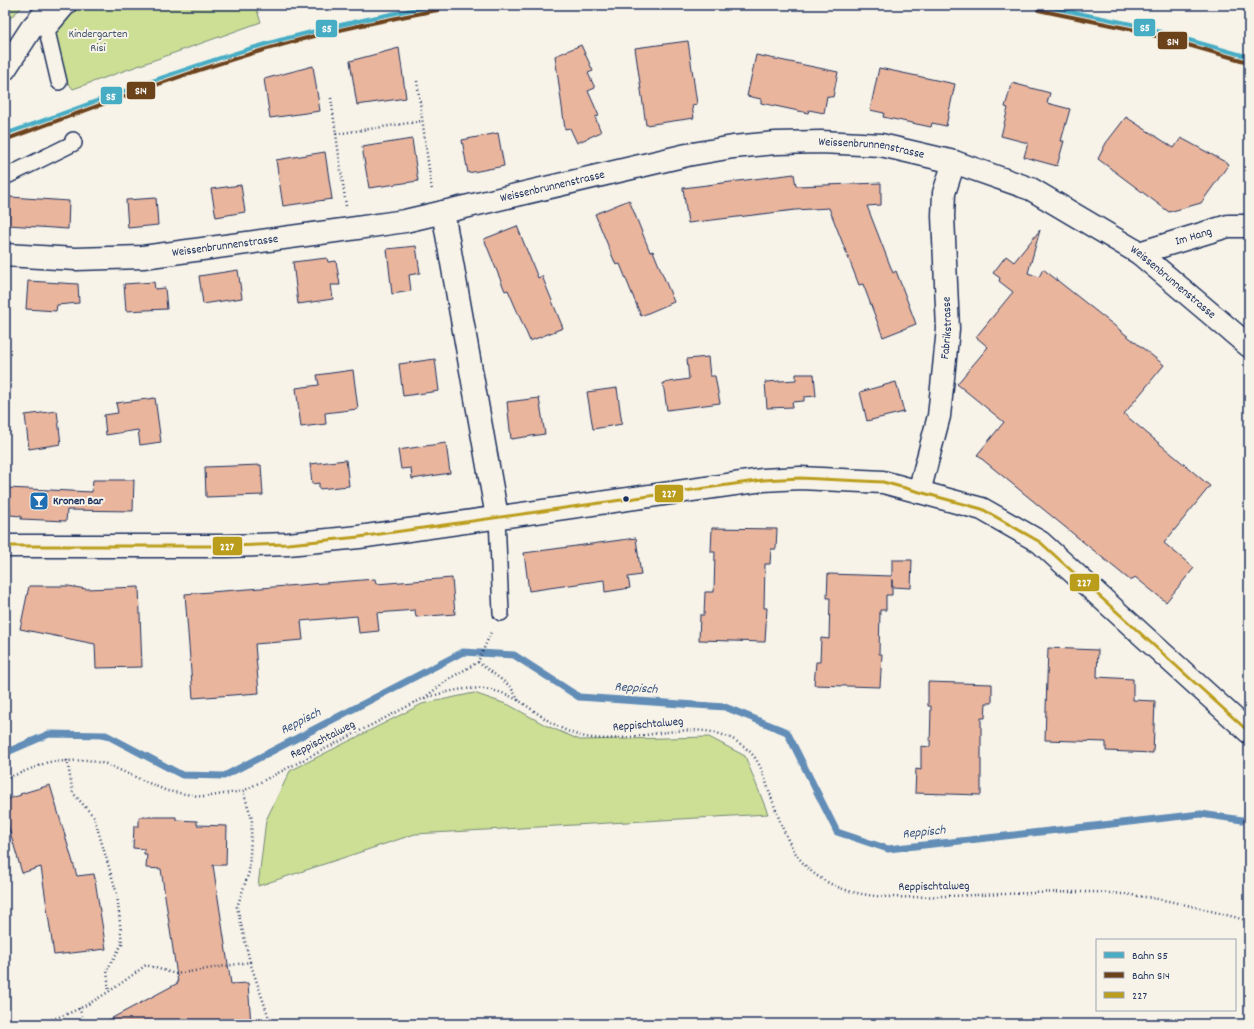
<svg xmlns="http://www.w3.org/2000/svg" width="1254" height="1029" font-family="Dekko,sans-serif">
	<rect width="100%" height="100%" fill="#f7f3e8"/>
	<filter id="ink" filterUnits="userSpaceOnUse"><feTurbulence type="fractalNoise" baseFrequency=".025" numOctaves="2"/><feDisplacementMap in="SourceGraphic" scale="8" xChannelSelector="R" yChannelSelector="G"/><feConvolveMatrix kernelMatrix="1 2 1 2 8 2 1 2 1" color-interpolation-filters="sRGB"/></filter>
	<g filter="url(#ink)">
		<!-- green -->
		<g fill="#ccdf94" stroke="#748779">
			<polygon points="5,5 24,5 5,23"/>
			<polygon points="79,5 255,5 261,22 73,89 65,79 55,34"/>
			<polygon points="474,693 509,705 547,726 580,740 709,737 745,756 768,814 415,834 258,886 266,820 290,771 422,704"/>
		</g>
		<g fill="none" stroke-linecap="round" stroke-linejoin="round">
			<!-- stream -->
			<polyline stroke="#628db7" stroke-width="7" points="5,753 49,734 106,735 182,775 224,776 463,652 514,655 579,697 725,707 787,732 837,832 888,849 1201,814 1249,821"/>
		</g>
		<!-- building -->
		<g fill="#eab59d" stroke="#1b2f5e">
			<polygon points="688,41 697,104 692,105 694,118 646,125 635,48"/>
			<polygon points="581,45 593,71 588,73 595,88 588,91 599,116 595,117 601,132 577,143 570,128 565,129 555,56"/>
			<polygon points="399,48 406,98 357,105 350,61"/>
			<polygon points="756,55 838,72 833,97 827,96 824,113 809,110 808,113 761,103 761,99 747,96"/>
			<polygon points="313,66 320,111 270,118 264,79"/>
			<polygon points="879,68 955,84 946,126 932,123 931,127 883,117 884,113 870,110"/>
			<polygon points="1012,83 1050,93 1047,103 1070,109 1061,141 1064,141 1057,166 1024,157 1028,143 1001,136 1008,108 1005,107"/>
			<polygon points="1126,117 1174,148 1181,138 1229,164 1201,203 1169,212 1098,159 1106,143"/>
			<polygon points="498,133 504,166 468,173 462,140"/>
			<polygon points="412,139 418,181 369,188 362,147"/>
			<polygon points="325,152 332,199 283,206 276,160"/>
			<polygon points="794,174 796,186 881,183 881,205 867,206 893,273 896,271 916,324 883,337 863,284 859,285 829,208 795,210 688,223 683,188"/>
			<polygon points="241,185 245,212 216,217 211,189"/>
			<polygon points="10,197 69,201 68,229 8,225"/>
			<polygon points="156,198 158,225 128,228 126,200"/>
			<polygon points="629,200 650,252 653,251 674,302 641,316 620,264 616,265 595,214"/>
			<polygon points="517,226 538,278 542,276 563,328 530,341 508,290 505,291 484,239"/>
			<polygon points="1040,230 1028,273 1039,277 1043,269 1164,365 1124,414 1210,486 1164,543 1194,568 1166,602 1135,577 1131,581 977,455 1004,422 957,384 988,347 976,337 1013,292 999,281 1000,278 993,273 1006,256 1014,262"/>
			<polygon points="416,246 420,273 409,275 411,291 392,294 387,249"/>
			<polygon points="327,258 328,262 336,261 340,285 331,285 333,299 298,304 293,262"/>
			<polygon points="238,270 242,298 203,304 199,276"/>
			<polygon points="28,281 78,284 79,303 57,305 56,311 26,309"/>
			<polygon points="154,282 155,289 165,288 167,309 126,311 124,284"/>
			<polygon points="708,357 710,376 715,376 720,403 667,410 663,383 689,379 687,359"/>
			<polygon points="435,359 439,391 403,396 399,364"/>
			<polygon points="353,370 358,409 325,413 326,424 301,427 296,388 319,385 317,375"/>
			<polygon points="796,374 814,374 816,396 804,397 804,401 792,402 793,407 767,408 765,382 796,380"/>
			<polygon points="896,382 904,412 867,421 860,392"/>
			<polygon points="617,388 622,424 593,429 587,392"/>
			<polygon points="155,398 161,442 140,445 138,430 106,435 104,415 118,413 116,403"/>
			<polygon points="539,398 545,434 511,439 507,402"/>
			<polygon points="57,411 61,444 29,449 25,415"/>
			<polygon points="446,443 450,473 412,479 411,468 401,469 398,450"/>
			<polygon points="346,460 349,486 319,489 319,483 312,484 310,464"/>
			<polygon points="261,465 263,495 206,497 205,467"/>
			<polygon points="93,480 134,480 133,511 67,510 66,521 21,519 21,516 10,515 10,507 6,507 7,488 92,492"/>
			<polygon points="712,528 777,529 776,549 771,549 770,564 765,564 764,608 767,608 765,642 699,640 700,615 704,615 705,592 714,592 715,552 711,552"/>
			<polygon points="636,538 641,575 628,577 630,588 605,592 604,580 529,591 524,553"/>
			<polygon points="892,560 912,560 911,588 892,587 892,579 892,595 886,595 886,610 880,610 879,654 882,654 880,687 814,685 816,662 820,662 821,638 829,639 830,598 827,598 828,574 892,576"/>
			<polygon points="452,578 455,614 416,617 415,610 377,613 379,631 359,633 357,616 301,621 303,640 255,644 259,693 193,698 185,594 375,579 376,584"/>
			<polygon points="29,586 68,586 86,589 139,587 142,667 96,668 95,644 20,629"/>
			<polygon points="1048,648 1098,650 1097,677 1133,679 1133,700 1155,701 1153,753 1106,751 1106,742 1045,740"/>
			<polygon points="928,682 992,684 992,703 986,703 985,718 981,718 981,795 915,793 916,769 921,770 921,746 930,747 931,706 928,706"/>
			<polygon points="50,785 77,876 94,874 106,949 54,955 41,867 22,873 5,815 5,800 21,795 20,794"/>
			<polygon points="139,817 176,817 176,820 197,821 197,825 227,826 226,865 213,865 231,984 248,983 251,1024 101,1024 178,983 161,869 146,868 147,854 144,854 144,849 133,848 134,826 139,826"/>
		</g>
		<g fill="none" stroke-linecap="round" stroke-linejoin="round">
			<defs>
				<g id="service">
					<polyline points="59,82 47,31 69,5"/>
					<polyline points="5,177 74,143 73,140"/>
					<polyline points="497,517 501,613"/>
				</g>
				<g id="minor">
					<polyline points="5,69 31,29 52,5"/>
					<polyline points="443,212 497,517"/>
					<path id="s1" d="M1139,253l89,-27h21"/>
					<path id="s2" d="M5,255l71,4 67,-2 207,-28 55,-8 282,-66 46,-8 43,-4 45,-1 60,3 73,17 77,27 108,64 110,93"/>
					<path id="s3" d="M919,492l20,-76 9,-87 -5,-113 1,-23 10,-31"/>
				</g>
				<polyline id="tertiary" points="5,546 227,546 288,544 359,537 763,480 800,478 883,482 982,509 1040,542 1249,732"/>
			</defs>
			<!-- service casing -->
			<use href="#service" stroke="#1b2f5e" stroke-width="18"/>
			<!-- minor casing -->
			<use href="#minor" stroke="#1b2f5e" stroke-width="25"/>
			<!-- tertiary casing -->
			<use href="#tertiary" stroke="#1b2f5e" stroke-width="25"/>
			<!-- path -->
			<g stroke="#1b2f5e" stroke-width="2.5" stroke-dasharray="1 3" stroke-linecap="butt">
				<polyline points="417,81 432,191"/>
				<polyline points="331,98 346,206"/>
				<polyline points="336,134 422,121"/>
				<polyline points="478,662 510,686 519,701"/>
				<polyline points="424,698 449,679 478,662 492,630"/>
				<polyline points="67,760 73,793 94,817 117,894 122,944 107,970 109,992"/>
				<path d="M5,779l43,-17 40,-2 18,4 61,27 37,6 39,-6 179,-92c36,-11 65,-18 99,3 21,14 40,30 65,35 53,10 118,-29 163,14 10,9 15,24 19,37 17,46 25,85 78,102 31,10 66,7 98,6 46,-1 93,-4 140,-4 57,0 110,14 165,29"/>
				<polyline points="250,962 269,1018 268,1024"/>
				<polyline points="79,1008 85,1024"/>
				<path d="M28,1024c45,-5 82,-32 118,-59l30,9 74,-12 -13,-55 12,-35 3,-53 -9,-28"/>
			</g>
			<!-- service -->
			<use href="#service" stroke="#f7f3e8" stroke-width="15"/>
			<!-- minor -->
			<use href="#minor" stroke="#f7f3e8" stroke-width="22"/>
			<!-- tertiary -->
			<use href="#tertiary" stroke="#f7f3e8" stroke-width="22"/>
			<defs>
				<polyline id="bus-1" points="5,546 227,546 288,544 359,537 763,480 800,478 883,482 982,509 1040,542 1249,732"/>
			</defs>
			<!-- bus-1 casing -->
			<use href="#bus-1" stroke="#f7f3e8" stroke-width="6"/>
			<!-- bus-1 -->
			<use href="#bus-1" stroke="#bb9d1c" stroke-width="3"/>
			<defs>
				<g id="rail-1">
					<polyline points="1039,5 1136,25 1249,57"/>
					<path d="M5,134c91,-32 182,-68 275,-94 52,-14 104,-25 157,-35"/>
				</g>
				<g id="rail-2">
					<polyline points="1038,10 1135,30 1248,62"/>
					<path d="M7,139c91,-33 181,-68 274,-94 52,-15 105,-25 157,-35"/>
				</g>
			</defs>
			<!-- rail-1 casing -->
			<use href="#rail-1" stroke="#f7f3e8" stroke-width="7"/>
			<!-- rail-2 casing -->
			<use href="#rail-2" stroke="#f7f3e8" stroke-width="7"/>
			<!-- rail-1 -->
			<use href="#rail-1" stroke="#46adc5" stroke-width="4"/>
			<!-- rail-2 -->
			<use href="#rail-2" stroke="#6c421b" stroke-width="4"/>
		</g>
	</g>
	<!-- icons -->
	<defs>
		<symbol id="bar-square" viewBox="-11 -11 22 22"><rect x="-9" y="-9" width="18" height="18" rx="4" fill="#1f6fb2" stroke="#f7f3e8"/><path d="M-6-5H6L.8 .8V4.5H3.5V6h-7V4.5H-.8V.8Z" fill="#fff"/></symbol>
	</defs>
	<g fill-rule="evenodd">
		<use href="#bar-square" x="28" y="490" width="22" height="22"/>
	</g>
	<!-- markers -->
	<circle fill="#1b2f5e" stroke="#f7f3e8" stroke-width="1.5" cx="626" cy="499" r="3.5"/>
	<g text-anchor="middle" dominant-baseline="central" stroke-width="4" stroke-linejoin="round" paint-order="stroke">
		<!-- park labels -->
		<g font-size="12" fill="#3e5269" stroke="#f7f3e8">
			<text x="98" y="34">Kindergarten<tspan x="98" dy="14">Risi</tspan></text>
		</g>
		<!-- street labels -->
		<g font-size="12" fill="#1b2f5e" stroke="#f7f3e8">
			<text stroke="none"><textPath href="#s2" startOffset="878">Weissenbrunnenstrasse</textPath></text>
			<text stroke="none"><textPath href="#s2" startOffset="554">Weissenbrunnenstrasse</textPath></text>
			<text stroke="none"><textPath href="#s1" startOffset="57">Im Hang</textPath></text>
			<text stroke="none"><textPath href="#s2" startOffset="221">Weissenbrunnenstrasse</textPath></text>
			<text stroke="none"><textPath href="#s2" startOffset="1214">Weissenbrunnenstrasse</textPath></text>
			<text stroke="none"><textPath href="#s3" startOffset="167">Fabrikstrasse</textPath></text>
			<text transform="translate(648 725) rotate(-5)">Reppischtalweg</text>
			<text transform="translate(323 740) rotate(-27)">Reppischtalweg</text>
			<text transform="translate(934 887) rotate(-1)">Reppischtalweg</text>
		</g>
		<!-- poi labels -->
		<g font-size="12" font-weight="bold" fill="#1b2f5e" stroke="#f7f3e8" text-anchor="start">
			<text x="53" y="501">Kronen Bar</text>
		</g>
		<!-- water labels -->
		<g font-size="13" font-style="italic" fill="#395683" stroke="#f7f3e8">
			<text transform="translate(636 689) rotate(4)">Reppisch</text>
			<text transform="translate(301 722) rotate(-27)">Reppisch</text>
			<text transform="translate(924 833) rotate(-6)">Reppisch</text>
		</g>
	</g>
	<g stroke="#f7f3e8" stroke-width="1.5">
		<rect x="1133" y="18" width="23" height="19" rx="4" fill="#46adc5"/>
		<rect x="315" y="19" width="23" height="19" rx="4" fill="#46adc5"/>
		<rect x="1157" y="31" width="31" height="19" rx="4" fill="#6c421b"/>
		<rect x="126" y="81" width="30" height="19" rx="4" fill="#6c421b"/>
		<rect x="100" y="86" width="23" height="19" rx="4" fill="#46adc5"/>
		<rect x="654" y="484" width="30" height="19" rx="4" fill="#bb9d1c"/>
		<rect x="212" y="536" width="31" height="20" rx="4" fill="#bb9d1c"/>
		<rect x="1069" y="573" width="31" height="19" rx="4" fill="#bb9d1c"/>
	</g>
	<g font-size="11" text-anchor="middle" font-weight="bold" fill="#fff">
		<text x="1145" y="31">S5</text>
		<text x="327" y="32">S5</text>
		<text x="1173" y="45">S14</text>
		<text x="141" y="94">S14</text>
		<text x="111" y="100">S5</text>
		<text x="669" y="497">227</text>
		<text x="227" y="550">227</text>
		<text x="1084" y="586">227</text>
	</g>
	<!-- margin -->
	<rect width="1254" height="1029" fill="none" stroke="#f7f3e8" stroke-width="20"/>
	<rect x="10" y="10" width="1234" height="1009" fill="none" stroke="#1b2f5e" stroke-width="1.5" filter="url(#ink)"/>
	<!-- legend -->
	<rect x="1096" y="939" width="140" height="72" fill="#f7f3e8" stroke="#9fa5b1"/>
	<rect x="1104" y="952" width="20" height="6" fill="#46adc5" stroke="#9fa5b1"/>
	<text x="1132" y="959" font-size="12" fill="#1b2f5e">Bahn S5</text>
	<rect x="1104" y="972" width="20" height="6" fill="#6c421b" stroke="#9fa5b1"/>
	<text x="1132" y="979" font-size="12" fill="#1b2f5e">Bahn S14</text>
	<rect x="1104" y="992" width="20" height="6" fill="#bb9d1c" stroke="#9fa5b1"/>
	<text x="1132" y="999" font-size="12" fill="#1b2f5e">227</text>
</svg>
